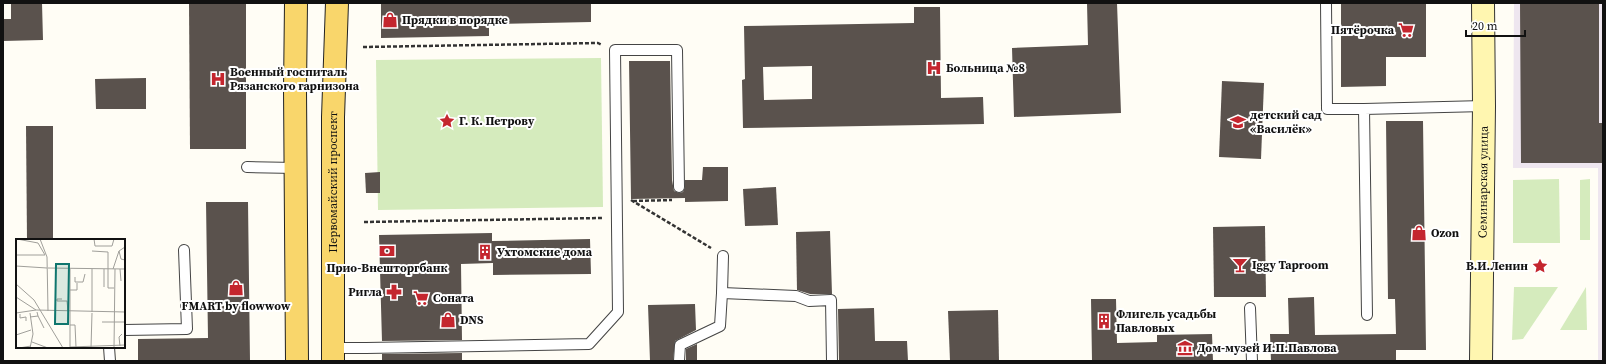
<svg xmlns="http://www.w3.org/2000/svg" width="1606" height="364" font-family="'Source Serif 4',serif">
	<rect width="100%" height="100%" fill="#fffdf5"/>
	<!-- industrial -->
	<polygon fill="#eee6ef" points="1514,3 1603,3 1603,361 1598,361 1598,168 1513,168"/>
	<!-- green -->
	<g fill="#d5ebbd">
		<polygon points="601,58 603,207 378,210 376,60"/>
		<polygon points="1559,179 1560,243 1513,243 1513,180"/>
		<polygon points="1590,179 1590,240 1580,240 1580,180"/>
		<polygon points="1514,287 1558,287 1523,339 1512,340"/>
		<polygon points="1586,287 1587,330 1560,330"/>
	</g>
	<!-- building -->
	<g fill="#5a524d" fill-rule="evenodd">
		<polygon points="11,3 42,3 43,40 3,41 3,19 11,19"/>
		<polygon points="189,3 246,3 246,149 190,149"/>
		<polygon points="381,3 591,3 591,22 489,24 489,36 381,38"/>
		<polygon points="1087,3 1117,3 1121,113 1014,117 1012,48 1088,45"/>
		<polygon points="1341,3 1426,3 1426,57 1386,57 1386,86 1341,87"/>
		<polygon points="1520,3 1599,3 1599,123 1603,123 1603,163 1521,163"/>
		<path d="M914,7h26l1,91 42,-1 1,27 -241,4 -1,-48 3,-1 -1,-53 170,-3zM812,66v33l-48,1 -1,-33z"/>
		<polygon points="629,61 670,61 672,180 674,191 679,193 683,192 685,187 685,180 702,180 703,167 728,167 728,201 685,202 685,198 631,199"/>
		<polygon points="146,78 146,109 96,109 95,79"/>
		<polygon points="1222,81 1264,83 1261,159 1219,157"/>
		<polygon points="1386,121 1423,121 1426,350 1396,350 1396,361 1271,361 1270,334 1289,334 1288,298 1314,297 1315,335 1396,334 1395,299 1388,299"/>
		<polygon points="26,126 53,126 53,240 27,240"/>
		<polygon points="380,172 380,193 366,193 365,173"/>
		<polygon points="776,187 778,225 745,226 743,189"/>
		<polygon points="206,202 248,202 250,361 138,361 138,339 208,338"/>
		<polygon points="1265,226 1266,297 1214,297 1213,227"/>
		<polygon points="830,231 832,294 810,294 797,290 796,232"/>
		<polygon points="492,233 492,241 590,239 591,274 493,275 493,263 461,264 462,340 382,341 379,235"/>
		<polygon points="1091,299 1116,299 1117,343 1157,342 1157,335 1212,334 1213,361 1092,361"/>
		<polygon points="695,304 696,330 675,341 673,361 650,361 648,305"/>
		<polygon points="874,308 875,341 907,341 908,361 839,361 838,309"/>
		<polygon points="998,310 999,361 950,361 948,311"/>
		<polygon points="697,344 697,361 686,361 686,349"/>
		<polygon points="462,353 462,361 382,361 382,354"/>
	</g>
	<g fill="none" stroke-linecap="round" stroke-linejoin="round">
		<defs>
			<g id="service">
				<polyline points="1326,3 1327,109 1364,109"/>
				<polyline points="247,167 296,168"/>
				<polyline points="722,293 723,256"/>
				<polyline points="1250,308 1252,361"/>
				<polyline points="1367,315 1364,109 1484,106"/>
				<polyline points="124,330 187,329 184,250"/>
				<polyline points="109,347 110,361"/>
				<polyline points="333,348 366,348 589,344 618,312 615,50 677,50 679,187"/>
				<polyline points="679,361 680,345 720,326 722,293 796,296 809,301 831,300 832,361"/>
			</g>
			<g id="secondary">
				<path id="s1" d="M1481,361l3,-255 -1,-103"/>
			</g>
			<g id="primary">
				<polyline points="296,3 295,89 297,361"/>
				<path id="s2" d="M333,361v-244l4,-114"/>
			</g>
		</defs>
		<!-- service casing -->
		<use href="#service" stroke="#444" stroke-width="12"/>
		<!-- secondary casing -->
		<use href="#secondary" stroke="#333" stroke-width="24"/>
		<!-- primary casing -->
		<use href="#primary" stroke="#222" stroke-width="24"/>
		<!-- path -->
		<g stroke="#333" stroke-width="2.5" stroke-dasharray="4 2" stroke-linecap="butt">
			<polyline points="363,47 598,43 602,45"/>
			<polyline points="631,200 711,248"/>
			<polyline points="633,201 672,200"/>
			<polyline points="364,222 602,218"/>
		</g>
		<!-- service -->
		<use href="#service" stroke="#fff" stroke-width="10"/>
		<!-- secondary -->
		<use href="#secondary" stroke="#fff6b0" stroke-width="22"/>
		<!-- primary -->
		<use href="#primary" stroke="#f9d66b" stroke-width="22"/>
	</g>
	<!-- icons -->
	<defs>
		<symbol id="shop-bare" viewBox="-9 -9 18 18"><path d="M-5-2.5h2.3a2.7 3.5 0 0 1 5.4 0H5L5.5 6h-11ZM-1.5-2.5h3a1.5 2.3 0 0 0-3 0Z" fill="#c4262e" stroke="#fff" stroke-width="2.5" paint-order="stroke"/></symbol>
		<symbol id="supermarket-bare" viewBox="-9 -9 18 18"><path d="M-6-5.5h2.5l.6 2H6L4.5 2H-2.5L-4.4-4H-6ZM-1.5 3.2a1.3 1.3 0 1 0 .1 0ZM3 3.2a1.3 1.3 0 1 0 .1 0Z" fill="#c4262e" stroke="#fff" stroke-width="2.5" paint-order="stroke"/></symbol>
		<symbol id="hospital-bare" viewBox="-9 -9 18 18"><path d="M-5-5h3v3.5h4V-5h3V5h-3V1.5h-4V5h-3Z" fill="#c4262e" stroke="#fff" stroke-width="2.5" paint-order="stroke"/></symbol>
		<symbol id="sight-bare" viewBox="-9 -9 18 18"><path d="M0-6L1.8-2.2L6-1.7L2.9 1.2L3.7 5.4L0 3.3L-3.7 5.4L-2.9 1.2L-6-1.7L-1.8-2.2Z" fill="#c4262e" stroke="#fff" stroke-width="2.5" paint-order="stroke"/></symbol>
		<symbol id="school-bare" viewBox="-9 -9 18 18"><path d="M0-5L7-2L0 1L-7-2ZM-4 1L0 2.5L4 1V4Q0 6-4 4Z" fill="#c4262e" stroke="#fff" stroke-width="2.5" paint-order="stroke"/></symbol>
		<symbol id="bank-bare" viewBox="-9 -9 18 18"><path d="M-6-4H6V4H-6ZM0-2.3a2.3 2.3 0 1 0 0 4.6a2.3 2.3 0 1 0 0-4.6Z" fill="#c4262e" stroke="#fff" stroke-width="2.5" paint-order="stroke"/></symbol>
		<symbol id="building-bare" viewBox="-9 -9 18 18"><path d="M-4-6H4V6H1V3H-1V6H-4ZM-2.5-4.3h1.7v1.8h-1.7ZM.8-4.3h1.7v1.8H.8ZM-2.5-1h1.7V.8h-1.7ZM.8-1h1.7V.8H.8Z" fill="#c4262e" stroke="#fff" stroke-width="2.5" paint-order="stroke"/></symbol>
		<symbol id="bar-bare" viewBox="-9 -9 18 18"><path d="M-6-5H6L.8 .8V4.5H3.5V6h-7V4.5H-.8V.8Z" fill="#c4262e" stroke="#fff" stroke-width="2.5" paint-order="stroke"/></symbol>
		<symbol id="pharmacy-bare" viewBox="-9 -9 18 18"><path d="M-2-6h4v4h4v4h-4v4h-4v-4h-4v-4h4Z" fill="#c4262e" stroke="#fff" stroke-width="2.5" paint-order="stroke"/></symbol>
		<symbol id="museum-bare" viewBox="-9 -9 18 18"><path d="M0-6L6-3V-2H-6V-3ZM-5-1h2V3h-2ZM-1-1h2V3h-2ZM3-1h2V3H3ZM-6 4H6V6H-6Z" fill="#c4262e" stroke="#fff" stroke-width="2.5" paint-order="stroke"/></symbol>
	</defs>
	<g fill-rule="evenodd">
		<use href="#shop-bare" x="379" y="9" width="22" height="22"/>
		<use href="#supermarket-bare" x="1395" y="19" width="22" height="22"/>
		<use href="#hospital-bare" x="923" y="57" width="22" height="22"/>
		<use href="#hospital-bare" x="207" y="68" width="22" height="22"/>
		<use href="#sight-bare" x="436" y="110" width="22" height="22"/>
		<use href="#school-bare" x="1227" y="111" width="22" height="22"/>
		<use href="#shop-bare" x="1408" y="222" width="22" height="22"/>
		<use href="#bank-bare" x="376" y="240" width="22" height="22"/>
		<use href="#building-bare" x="474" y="241" width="22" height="22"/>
		<use href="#bar-bare" x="1229" y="254" width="22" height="22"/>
		<use href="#sight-bare" x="1529" y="255" width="22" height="22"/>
		<use href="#shop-bare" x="225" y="277" width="22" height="22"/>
		<use href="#pharmacy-bare" x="383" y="281" width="22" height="22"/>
		<use href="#supermarket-bare" x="410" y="287" width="22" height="22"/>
		<use href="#shop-bare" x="437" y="309" width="22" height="22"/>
		<use href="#building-bare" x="1093" y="310" width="22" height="22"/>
		<use href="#museum-bare" x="1174" y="337" width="22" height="22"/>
	</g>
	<g text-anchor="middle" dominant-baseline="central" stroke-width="4" stroke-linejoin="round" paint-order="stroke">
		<!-- poi labels -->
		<g font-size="12" font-weight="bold" fill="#111" stroke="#fff" text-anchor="start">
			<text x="402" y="20">Прядки в порядке</text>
			<text x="1394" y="30" text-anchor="end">Пятёрочка</text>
			<text x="946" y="68">Больница №8</text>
			<text x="230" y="72">Военный госпиталь<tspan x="230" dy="14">Рязанского гарнизона</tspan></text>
			<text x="1250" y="115">детский сад<tspan x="1250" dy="14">«Василёк»</tspan></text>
			<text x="459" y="121">Г. К. Петрову</text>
			<text x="1431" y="233">Ozon</text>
			<text x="497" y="252">Ухтомские дома</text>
			<text x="1252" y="265">Iggy Taproom</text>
			<text x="1528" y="266" text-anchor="end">В.И.Ленин</text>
			<text x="387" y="268" text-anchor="middle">Прио-Внешторгбанк</text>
			<text x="382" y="292" text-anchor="end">Ригла</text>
			<text x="433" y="298">Соната</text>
			<text x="236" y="306" text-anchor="middle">FMART by flowwow</text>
			<text x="1116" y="314">Флигель усадьбы<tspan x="1116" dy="14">Павловых</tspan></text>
			<text x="460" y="320">DNS</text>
			<text x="1197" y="348">Дом-музей И.П.Павлова</text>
		</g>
		<!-- street labels -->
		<g font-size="12" fill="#111" stroke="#fff">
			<text stroke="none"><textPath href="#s2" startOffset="179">Первомайский проспект</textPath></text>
			<text stroke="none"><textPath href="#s1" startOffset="179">Семинарская улица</textPath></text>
		</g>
	</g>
	<!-- overview -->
	<g transform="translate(16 239)">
		<rect width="109" height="109" fill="#fffdf5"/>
		<path fill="none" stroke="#a09f9a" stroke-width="1" d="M1,0l21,4 7,12M24,0l7,18 1,54M78,0l1,7h17l2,-7M76,12l16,1v36h6M103,12l2,8 4,1M0,16h29M0,27l31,2M32,29l77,1M54,30v79M76,30v43M88,30v18M97,30l6,-18 6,-4M104,30l1,12M59,38v5h8l2,-8M0,45l18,16 29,48M54,51h7v-7M0,58l20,13M46,60h-5v2h10l1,10M0,74l20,-3 89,2M4,75v4l6,-1v4M22,77l6,12M14,78l8,-1 -1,-4M86,83h23M54,86h5l1,22M0,96l15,-5M16,103l16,6M104,107l-1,-9 3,-3M54,108l55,-2M3,109l12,-2M14,109l3,-14 -3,-21M75,109l1,-35M98,109l1,-79"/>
		<path fill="#0f766e" fill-opacity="0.15" stroke="#0f766e" stroke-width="2" d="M40,25h13l-1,60h-13z"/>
		<rect width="109" height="109" fill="none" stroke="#111" stroke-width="2"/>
	</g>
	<!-- border -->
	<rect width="1606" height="364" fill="none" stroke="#111111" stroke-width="8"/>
	<!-- scale -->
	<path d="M1466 30v6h59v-6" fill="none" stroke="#111111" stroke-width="2"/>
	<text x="1472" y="30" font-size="12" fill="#111111" stroke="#ffffff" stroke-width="3" paint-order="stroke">20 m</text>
</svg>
